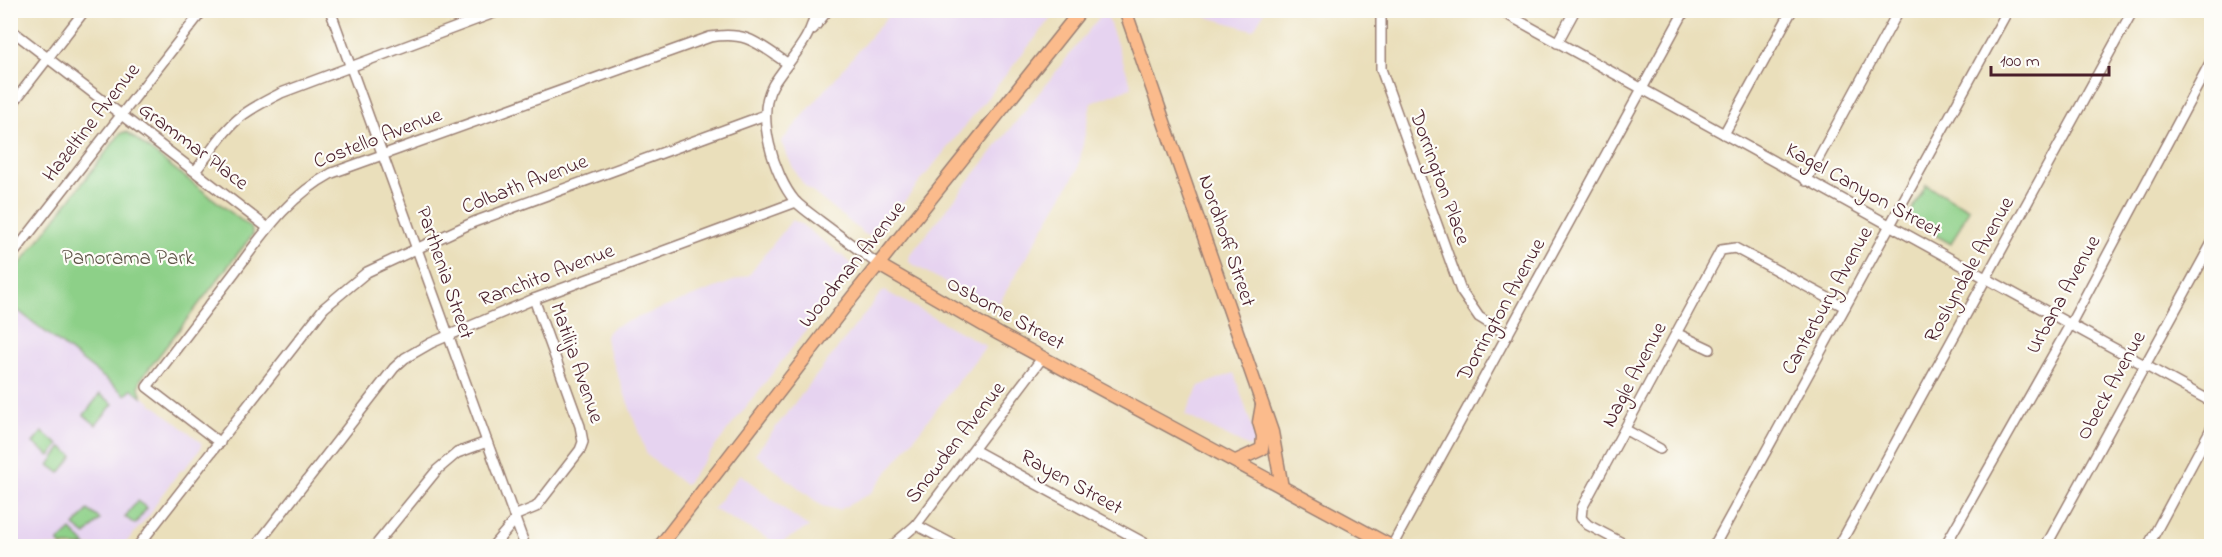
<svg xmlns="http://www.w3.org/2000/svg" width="2222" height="557" font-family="'Indie Flower',sans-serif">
	<rect width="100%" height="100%" fill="#fdfcf7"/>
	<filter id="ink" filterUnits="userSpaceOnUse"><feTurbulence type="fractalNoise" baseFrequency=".0167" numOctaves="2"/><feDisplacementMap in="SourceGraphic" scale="12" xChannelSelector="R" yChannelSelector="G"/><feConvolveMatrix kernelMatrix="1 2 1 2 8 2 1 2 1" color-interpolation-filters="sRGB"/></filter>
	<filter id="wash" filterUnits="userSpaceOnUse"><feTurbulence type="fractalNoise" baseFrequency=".008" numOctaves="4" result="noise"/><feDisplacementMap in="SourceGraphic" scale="24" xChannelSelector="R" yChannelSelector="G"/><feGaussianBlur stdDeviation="1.35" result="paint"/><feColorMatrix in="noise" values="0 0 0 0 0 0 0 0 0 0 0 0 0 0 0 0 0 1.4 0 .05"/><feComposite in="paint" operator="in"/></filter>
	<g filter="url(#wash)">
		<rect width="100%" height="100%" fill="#eadfbb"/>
		<!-- built -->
		<g fill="#e6d3f0">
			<polygon points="892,11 1057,11 879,233 874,236 866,235 805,186 796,174 781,142"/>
			<polygon points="1186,11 1265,11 1253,30"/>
			<polygon points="1101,15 1107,16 1132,87 1091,103 1078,169 995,310 912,264 909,261 910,255"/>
			<polygon points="792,220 801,224 851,263 854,269 685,485 647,455 606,343 605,335 613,327 749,275"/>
			<polygon points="885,291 986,346 871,493 839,510 822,506 755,454 880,294"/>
			<polygon points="10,305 126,394 132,388 201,442 201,448 186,467 179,472 160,497 151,513 123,546 11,546"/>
			<polygon points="1234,373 1256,439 1255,444 1249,447 1185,415 1199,386"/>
			<polygon points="740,474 792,515 809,527 778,544 713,509"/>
		</g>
		<!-- green -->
		<g fill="#8dd088" stroke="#6c785a" stroke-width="1.5">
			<polygon points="124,132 128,133 251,228 253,234 140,380 139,388 142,397 132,389 126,395 11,305 11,276 120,134"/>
			<polygon points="1926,185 1969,209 1951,244 1907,219"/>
			<polygon points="100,394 113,404 96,425 84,415"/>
			<polygon points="42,432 59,445 50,456 33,443"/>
			<polygon points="62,447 73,456 60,473 49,465"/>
			<polygon points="137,501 147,508 135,524 125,517"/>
			<polygon points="88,510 100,519 86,535 74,526"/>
			<polygon points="71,530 86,546 62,546 58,542"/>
		</g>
	</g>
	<g filter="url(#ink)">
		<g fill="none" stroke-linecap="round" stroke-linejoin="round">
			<defs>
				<g id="minor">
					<polyline points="330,10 525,546"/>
					<path d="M815,10c-1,27 -28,52 -42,75 -18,30 1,91 22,116 7,7 17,14 25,20 20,15 39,29 59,44"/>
					<polyline points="1381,10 1381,69 1461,291 1479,317 1508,335"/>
					<path d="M1499,10c237,131 475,262 713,392"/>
					<polyline points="10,29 268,228"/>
					<polyline points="813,29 828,10"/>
					<polyline points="1557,43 1575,10"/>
					<polyline points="10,107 85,10"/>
					<polyline points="1724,134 1792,10"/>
					<path d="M196,170c15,-18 28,-41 47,-55 12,-9 25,-15 38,-22l221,-83"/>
					<polyline points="1806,181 1899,10"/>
					<polyline points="10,258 203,10"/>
					<polyline points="1678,334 1710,349"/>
					<polyline points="1626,430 1660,449"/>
					<path d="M220,443l-73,-56c27,-35 54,-71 81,-106 33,-43 56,-82 104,-108l378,-136c37,-6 47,6 77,26"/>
					<polyline points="974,450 1150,546"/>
					<polyline points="514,516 536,507 580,450 583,442 580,426 534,299"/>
					<polyline points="916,525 956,546"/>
					<polyline points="138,546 324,308 367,272 474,222 765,115"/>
					<polyline points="256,546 394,368 405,358 431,343 534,299 796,202"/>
					<polyline points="375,546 437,470 457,453 487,442"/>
					<polyline points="493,546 515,520"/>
					<polyline points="892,546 916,525 1043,357"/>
					<polyline points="1392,546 1685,10"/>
					<polyline points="1628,546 1588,525 1581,518 1582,508 1721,250 1735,248 1845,307"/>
					<polyline points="1714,546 2008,10"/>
					<polyline points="1839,546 2133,10"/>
					<polyline points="1945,546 2070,325 2212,59"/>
					<polyline points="2046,546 2212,243"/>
					<polyline points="2148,546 2212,427"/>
				</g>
				<g id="major">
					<polyline points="1125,10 1272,432 1282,487"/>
					<polyline points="879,265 999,334 1391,546"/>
					<polyline points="1236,461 1262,449 1263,436 1259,422 1262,405"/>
					<polyline points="660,546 846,305 1081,10"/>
				</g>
			</defs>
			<!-- minor casing -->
			<use href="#minor" stroke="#9a7f73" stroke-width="12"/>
			<!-- major casing -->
			<use href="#major" stroke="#9a7f73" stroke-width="15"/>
			<!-- minor -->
			<use href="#minor" stroke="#fff" stroke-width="9"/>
			<!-- major -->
			<use href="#major" stroke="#fbbb8c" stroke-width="12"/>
		</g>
	</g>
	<g text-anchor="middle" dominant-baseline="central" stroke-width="4.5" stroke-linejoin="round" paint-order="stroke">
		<!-- street labels -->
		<g font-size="21" fill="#4a1f2b" stroke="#fdfcf7">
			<text transform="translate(92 123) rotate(-52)">Hazeltine Avenue</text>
			<text transform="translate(378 139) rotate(-21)">Costello Avenue</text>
			<text transform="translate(193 147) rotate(37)">Grammar Place</text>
			<text transform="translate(1439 178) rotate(70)">Dorrington Place</text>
			<text transform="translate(525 185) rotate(-21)">Colbath Avenue</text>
			<text transform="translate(1863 191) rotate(29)">Kagel Canyon Street</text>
			<text transform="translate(1226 241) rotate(71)">Nordhoff Street</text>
			<text transform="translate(853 265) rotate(-51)">Woodman Avenue</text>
			<text transform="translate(1970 270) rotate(-61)">Roslyndale Avenue</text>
			<text transform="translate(444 273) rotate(71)">Parthenia Street</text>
			<text transform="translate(547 276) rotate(-21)">Ranchito Avenue</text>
			<text transform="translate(2064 295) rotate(-61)">Urbana Avenue</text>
			<text transform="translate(1828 301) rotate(-61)">Canterbury Avenue</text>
			<text transform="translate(1502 310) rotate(-61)">Dorrington Avenue</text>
			<text transform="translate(1005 314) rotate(29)">Osborne Street</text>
			<text transform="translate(576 363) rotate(71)">Matilija Avenue</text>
			<text transform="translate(1635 375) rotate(-62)">Nagle Avenue</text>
			<text transform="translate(2112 386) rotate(-61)">Obeck Avenue</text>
			<text transform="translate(956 443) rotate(-52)">Snowden Avenue</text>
			<text transform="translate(1071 483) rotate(29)">Rayen Street</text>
		</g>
		<!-- park labels -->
		<g font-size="21" fill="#5e5447" stroke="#fdfcf7">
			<text x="128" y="259">Panorama Park</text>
		</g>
	</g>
	<!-- margin -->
	<rect width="2222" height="557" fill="none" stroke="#fdfcf7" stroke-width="36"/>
	<!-- scale -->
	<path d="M1991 66v9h118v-9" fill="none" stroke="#4a1f2b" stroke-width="3"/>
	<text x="2000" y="66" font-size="18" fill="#4a1f2b" stroke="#fdfcf7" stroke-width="4.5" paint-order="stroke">100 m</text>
</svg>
